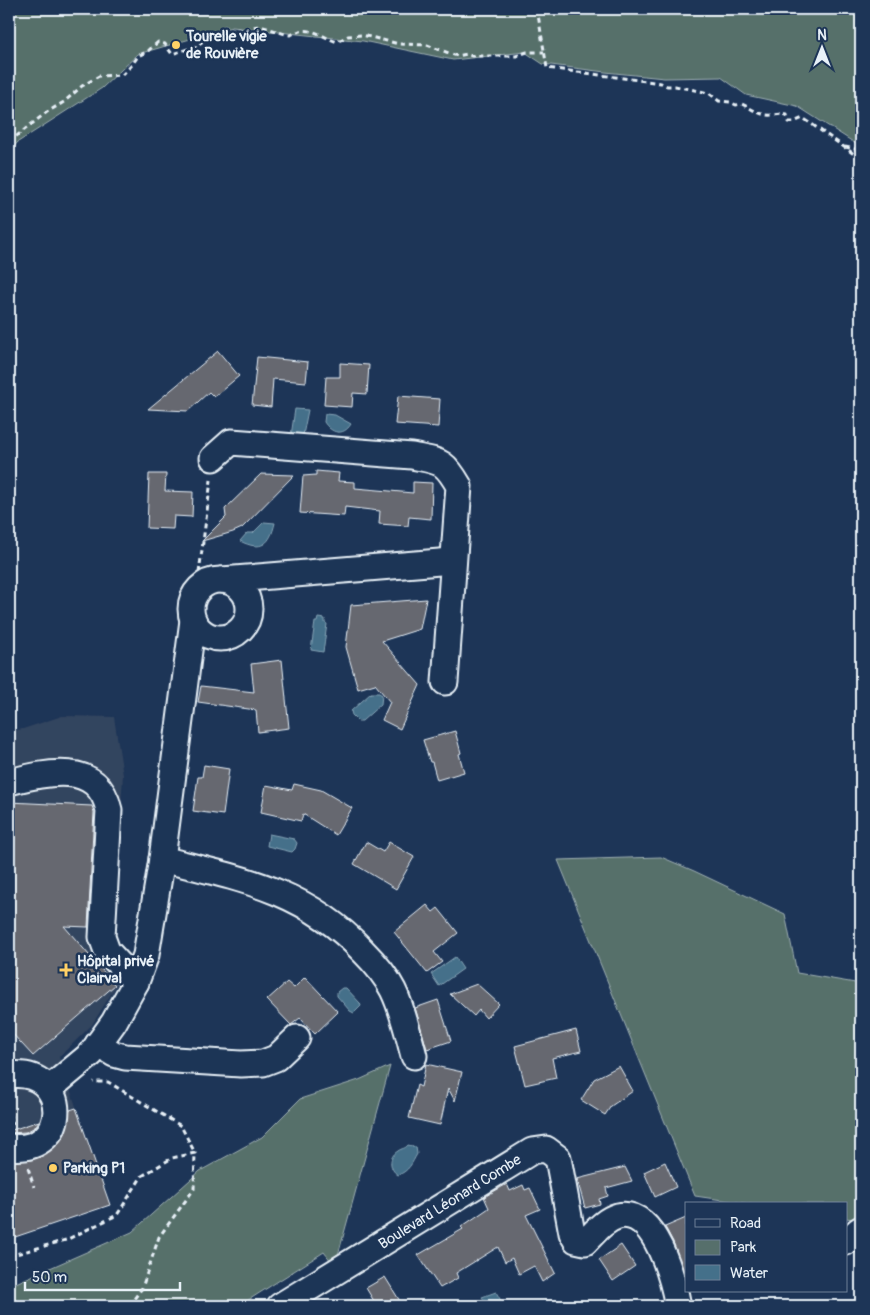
<svg xmlns="http://www.w3.org/2000/svg" width="870" height="1315" font-family="Pangolin,sans-serif">
	<rect width="100%" height="100%" fill="#1d3557"/>
	<filter id="ink" filterUnits="userSpaceOnUse"><feTurbulence type="fractalNoise" baseFrequency=".02" numOctaves="2"/><feDisplacementMap in="SourceGraphic" scale="10" xChannelSelector="R" yChannelSelector="G"/><feConvolveMatrix kernelMatrix="1 2 1 2 8 2 1 2 1" color-interpolation-filters="sRGB"/></filter>
	<g filter="url(#ink)">
		<!-- built -->
		<polygon fill="#33445e" points="62,716 114,717 123,775 112,946 132,954 116,986 92,1025 59,1057 110,1205 9,1239 9,731 23,729"/>
		<!-- green -->
		<g fill="#566f6b" stroke="#9fb0b2">
			<polygon points="9,9 861,9 861,147 797,106 746,95 721,77 664,78 605,72 543,64 525,52 453,60 363,41 232,27 138,54 102,88 18,142 9,152"/>
			<polygon points="661,857 694,871 785,914 797,973 861,984 861,1220 846,1218 846,1204 750,1204 695,1196 558,860"/>
			<polygon points="390,1066 335,1266 324,1252 239,1306 9,1306 9,1286 132,1232 200,1171 262,1137 300,1099 359,1080"/>
		</g>
		<!-- water -->
		<g fill="#44708a" stroke="#86a4b6">
			<polygon points="295,409 308,410 303,435 299,434 297,436 291,436"/>
			<path d="M325,414l10,1 16,9c-8,13 -20,9 -27,-2z"/>
			<path d="M264,522l11,1c-5,21 -13,29 -35,18l7,-8h6z"/>
			<polygon points="318,618 325,619 325,623 327,624 323,652 311,650 315,622 317,622"/>
			<polygon points="371,693 379,693 382,695 381,704 362,721 358,721 352,715 351,711"/>
			<polygon points="269,834 294,839 297,843 295,849 292,852 267,846"/>
			<polygon points="455,957 463,969 439,986 431,974"/>
			<polygon points="342,988 346,988 360,1003 361,1006 354,1013 350,1011 337,996 337,992"/>
			<path d="M408,1145l8,2 1,7c-5,9 -8,17 -19,21 -9,-6 -10,-18 0,-24 4,-3 7,-2 10,-6z"/>
			<polygon points="496,1292 504,1306 488,1306 482,1297"/>
		</g>
		<!-- building -->
		<g fill="#666770" stroke="#e8f1f8">
			<polygon points="218,351 239,376 214,397 209,392 188,411 148,409"/>
			<polygon points="257,357 308,362 306,382 273,379 271,407 252,405"/>
			<polygon points="340,363 369,365 367,394 353,393 352,407 324,405 326,377 340,377"/>
			<polygon points="398,396 440,399 438,427 395,424"/>
			<polygon points="316,471 339,473 338,481 355,482 355,488 413,493 413,482 432,483 431,519 409,517 408,526 379,524 380,511 345,507 344,516 300,513 303,476 316,475"/>
			<polygon points="149,474 166,474 165,491 193,492 192,517 174,516 173,529 147,528"/>
			<polygon points="261,474 294,475 242,528 233,532 202,541 226,517 225,509"/>
			<polygon points="426,599 420,629 382,641 420,685 400,729 382,720 390,702 375,684 358,689 346,647 351,605"/>
			<polygon points="282,660 289,728 258,732 256,710 198,702 201,686 254,692 251,664"/>
			<polygon points="455,731 461,753 459,754 464,772 437,780 432,762 430,762 423,740"/>
			<polygon points="204,765 229,769 223,815 193,811 198,777 202,777"/>
			<polygon points="294,784 321,790 352,808 336,835 303,814 301,821 261,812 266,785 292,790"/>
			<polygon points="9,802 92,806 94,812 88,927 64,926 115,985 33,1056 9,1030"/>
			<polygon points="366,842 383,852 389,842 414,857 396,889 354,864"/>
			<polygon points="427,905 433,912 438,908 458,933 434,952 442,962 427,973 394,932"/>
			<polygon points="305,977 338,1012 315,1034 300,1018 291,1025 267,1000 287,982 294,988"/>
			<polygon points="477,984 499,1004 486,1018 479,1010 474,1016 450,994"/>
			<polygon points="438,1000 451,1041 427,1049 415,1008"/>
			<polygon points="576,1030 581,1051 552,1058 556,1078 525,1085 515,1046"/>
			<polygon points="426,1064 462,1072 455,1101 448,1088 440,1125 409,1118 417,1085 421,1087"/>
			<polygon points="619,1066 633,1091 611,1106 605,1115 581,1100 594,1079"/>
			<polygon points="76,1108 110,1205 9,1239 9,1161 31,1160 51,1150 65,1134 70,1110"/>
			<polygon points="39,1121 35,1127 26,1132 9,1133 9,1131"/>
			<polygon points="665,1162 676,1187 655,1197 644,1172"/>
			<polygon points="625,1167 632,1181 606,1188 608,1196 599,1199 600,1204 585,1208 577,1179"/>
			<polygon points="507,1184 510,1191 523,1185 525,1190 530,1188 540,1209 526,1215 555,1273 542,1282 534,1266 519,1274 512,1258 505,1262 498,1247 456,1273 458,1278 440,1288 418,1255 463,1229 461,1227 489,1208 484,1197"/>
			<polygon points="686,1218 686,1278 673,1242 665,1227"/>
			<polygon points="621,1245 635,1266 613,1281 599,1260"/>
			<polygon points="385,1277 403,1306 377,1306 366,1288"/>
		</g>
		<g fill="none" stroke-linecap="round" stroke-linejoin="round">
			<defs>
				<g id="minor">
					<path d="M213,458l18,-16 181,14c29,6 32,4 47,30l-14,196"/>
					<polyline points="222,580 452,561"/>
					<circle cx="220" cy="609" r="29"/>
					<path d="M9,782c36,-9 89,-23 100,28l-7,127 5,14 29,31"/>
					<path d="M162,859c77,19 144,31 201,92 11,11 23,25 30,39 10,20 15,44 21,66"/>
					<polyline points="98,1044 114,1054 125,1057 241,1064 263,1063 276,1058 297,1038"/>
					<path d="M9,1075c62,-8 63,80 0,72"/>
					<polyline points="49,1089 91,1054 114,1022 136,982 146,955 162,859 193,620"/>
					<path d="M846,1242c7,-3 8,-10 15,-13"/>
					<path d="M280,1306l252,-155 14,-2 12,9 14,75 4,7 9,2c10,-10 19,-22 33,-26 37,-9 55,64 60,90"/>
				</g>
			</defs>
			<!-- minor casing -->
			<use href="#minor" stroke="#e8f1f8" stroke-width="29"/>
			<!-- path -->
			<g stroke="#e8f1f8" stroke-width="3" stroke-dasharray="5 4" stroke-linecap="butt">
				<path d="M537,9l10,59 114,15 6,3h8l34,7 10,8 11,1 6,3 6,-1c7,3 16,10 24,11 8,1 11,-2 21,0l2,7h5l9,-4 58,41"/>
				<path d="M9,142l38,-30 17,-10 18,-16 17,-10 23,-1 10,-10 6,-9 10,-5 10,-9 7,2 7,10 26,-8 7,-8c7,0 14,-8 20,-11l4,4 6,-2 10,2c14,-12 31,3 46,4 18,-11 29,1 46,7l11,-6 14,-1 37,9 28,1 30,11 10,-2 5,2h44l11,-4h17"/>
				<polyline points="845,147 861,150"/>
				<polyline points="199,573 211,480"/>
				<polyline points="197,591 198,580"/>
				<polyline points="9,1113 13,1125"/>
				<polyline points="28,1168 34,1187"/>
				<polyline points="9,1256 66,1240 117,1215 142,1176 172,1158 195,1153 181,1126 108,1082 93,1082"/>
				<polyline points="129,1306 142,1288 159,1237 194,1189 195,1153"/>
			</g>
			<!-- minor -->
			<use href="#minor" stroke="#1d3557" stroke-width="25"/>
		</g>
	</g>
	<!-- markers -->
	<g fill="#ffd166" stroke="#1d3557" stroke-width="2">
		<circle cx="176" cy="45" r="5"/>
		<path d="M63.5 962.5h5v5h5v5h-5v5h-5v-5h-5v-5h5z"/>
		<circle cx="53" cy="1168" r="5"/>
	</g>
	<g text-anchor="middle" dominant-baseline="central" stroke-width="5" stroke-linejoin="round" paint-order="stroke">
		<!-- poi labels -->
		<g font-size="15" font-weight="bold" fill="#e8f1f8" stroke="#1d3557" text-anchor="start">
			<text x="186" y="36">Tourelle vigie<tspan x="186" dy="17">de Rouvière</tspan></text>
			<text x="77" y="961">Hôpital privé<tspan x="77" dy="17">Clairval</tspan></text>
			<text x="63" y="1168">Parking P1</text>
		</g>
		<!-- street labels -->
		<g font-size="15" fill="#e8f1f8" stroke="#1d3557">
			<text transform="translate(450 1202) rotate(-32)">Boulevard Léonard Combe</text>
		</g>
	</g>
	<!-- margin -->
	<rect width="870" height="1315" fill="none" stroke="#1d3557" stroke-width="30"/>
	<rect x="15" y="15" width="840" height="1285" fill="none" stroke="#e8f1f8" stroke-width="2" filter="url(#ink)"/>
	<!-- legend -->
	<rect x="685" y="1202" width="162" height="90" fill="#1d3557" stroke="#6e8097"/>
	<rect x="695" y="1219" width="25" height="8" fill="#1d3557" stroke="#6e8097"/>
	<text x="730" y="1228" font-size="15" fill="#e8f1f8">Road</text>
	<rect x="695" y="1240" width="25" height="15" fill="#566f6b" stroke="#6e8097"/>
	<text x="730" y="1252" font-size="15" fill="#e8f1f8">Park</text>
	<rect x="695" y="1265" width="25" height="15" fill="#44708a" stroke="#6e8097"/>
	<text x="730" y="1278" font-size="15" fill="#e8f1f8">Water</text>
	<!-- north arrow -->
	<g transform="translate(822 48)" stroke="#1d3557" stroke-width="4" paint-order="stroke">
	<path d="M0-4L9 19L0 12L-9 19Z" fill="#e8f1f8"/>
	<text y="-8" font-size="14" font-weight="bold" text-anchor="middle" fill="#e8f1f8">N</text>
	</g>
	<!-- scale -->
	<path d="M25 1282v8h155v-8" fill="none" stroke="#e8f1f8" stroke-width="2.5"/>
	<text x="32" y="1282" font-size="15" fill="#e8f1f8" stroke="#1d3557" stroke-width="4" paint-order="stroke">50 m</text>
</svg>
